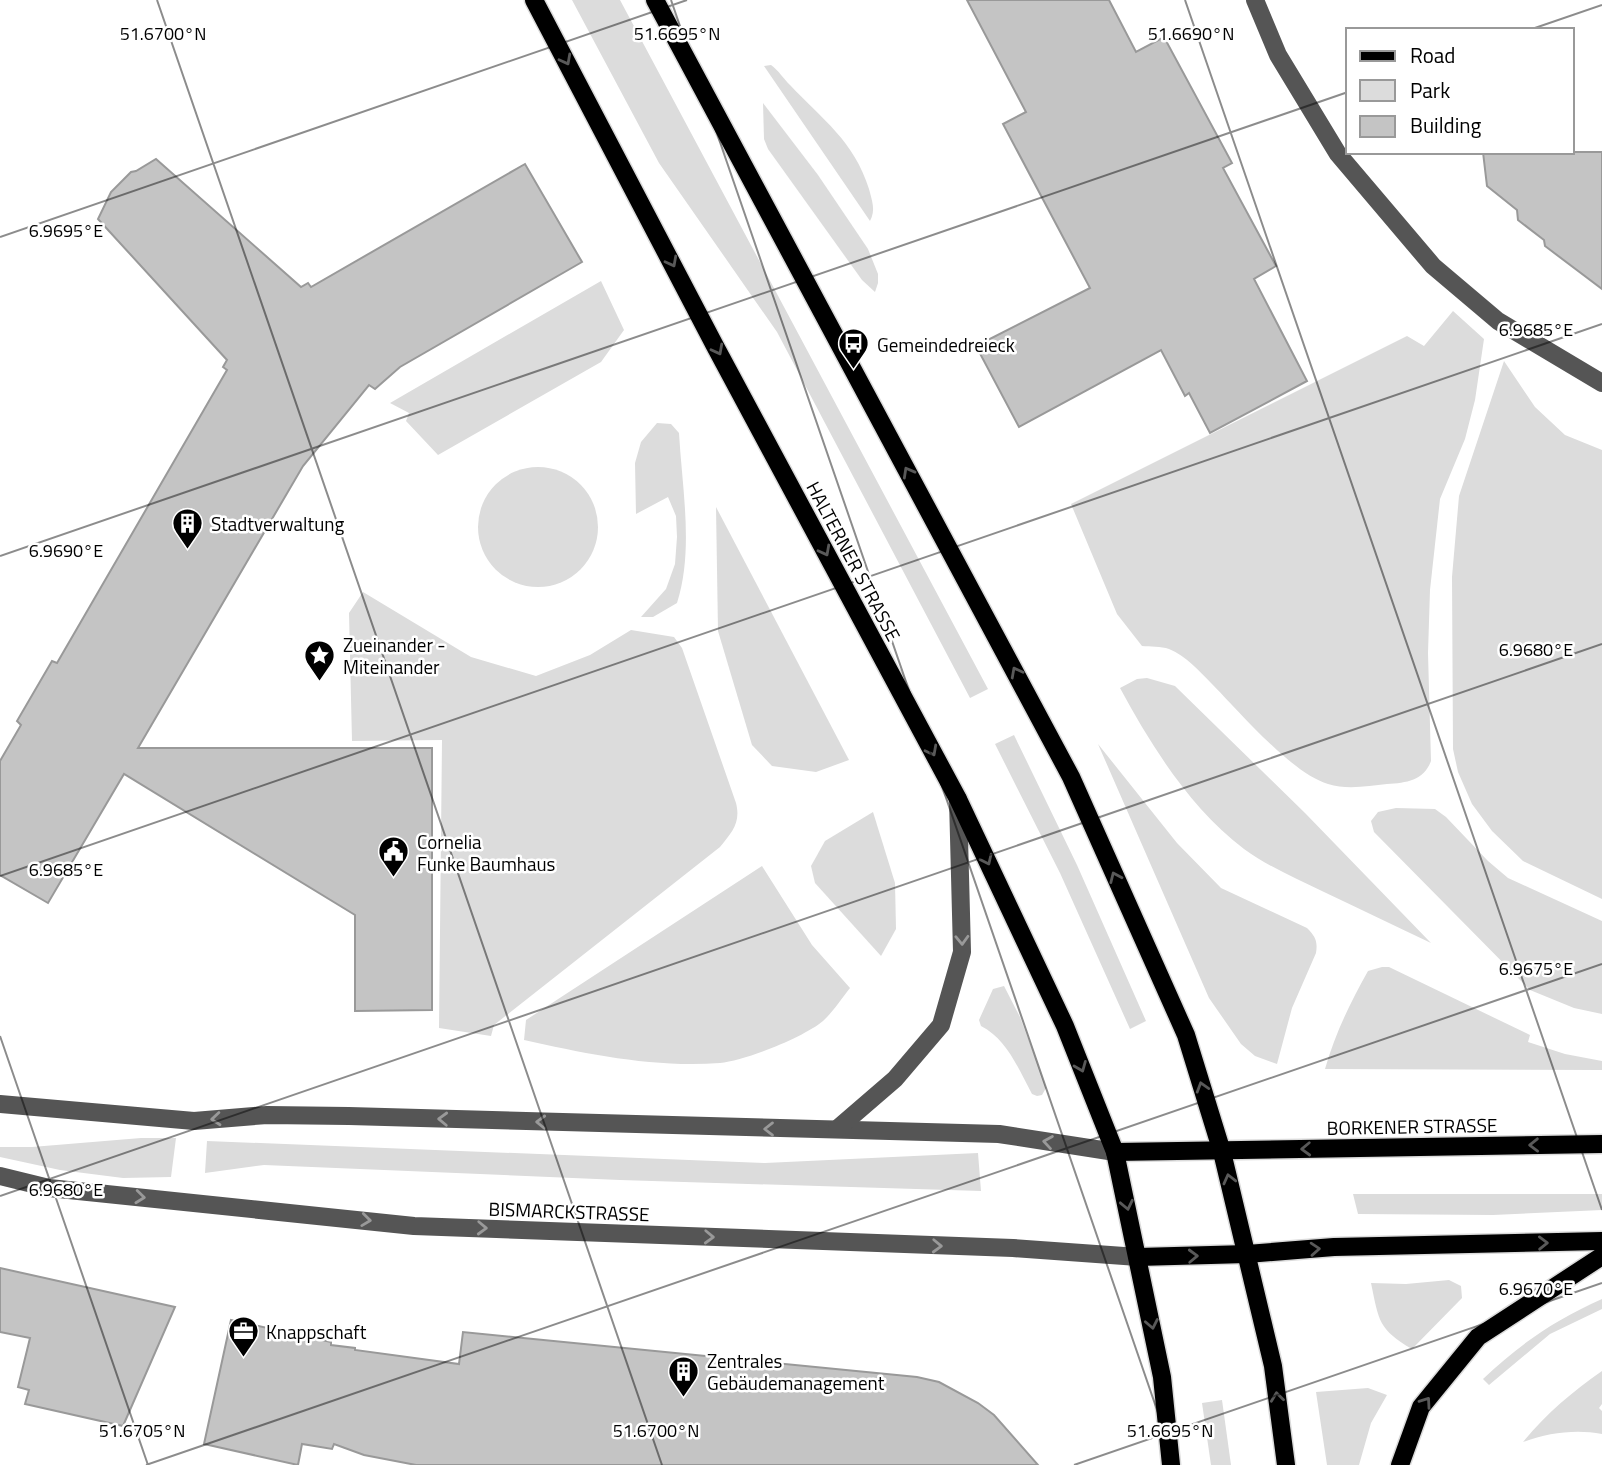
<svg xmlns="http://www.w3.org/2000/svg" width="1602" height="1465" font-family="'Titillium Web',sans-serif">
	<rect width="100%" height="100%" fill="#fff"/>
	<!-- green -->
	<g fill="#dcdcdc">
		<polygon points="572,0 620,0 988,689 970,698 777,332 659,163"/>
		<path d="M771,65c8,6 12,13 19,20 33,35 64,56 79,104 3,12 7,21 1,32l-106,-155z"/>
		<polygon points="763,103 818,175 868,249 878,274 878,283 875,292 862,280 768,149 764,139"/>
		<polygon points="601,281 624,330 601,362 438,455 406,421 409,413 390,403"/>
		<path d="M1453,311l31,28 -9,61 -10,39 -25,60 -10,91 -2,63 3,108c-7,19 -24,22 -44,23 -19,2 -40,6 -59,0 -37,-11 -89,-73 -117,-101 -12,-12 -26,-28 -42,-34 -8,-3 -19,-2 -27,-3l-25,-32 -46,-110 336,-168 17,10z"/>
		<polygon points="1504,361 1535,407 1565,435 1602,450 1602,899 1523,861 1492,831 1472,804 1458,772 1453,749 1452,577 1459,496"/>
		<path d="M657,423l14,1 8,9c3,55 15,117 -2,170l-24,14h-12l25,-28 9,-25 2,-27 -1,-21 -8,-19 -32,17 -1,-51 6,-21z"/>
		<circle cx="538" cy="527" r="60"/>
		<polygon points="716,507 849,760 816,772 772,766 752,745 718,631"/>
		<path d="M363,592l108,65 65,19 54,-21 41,-25 43,7 8,11 54,155c5,20 -4,29 -16,44l-226,178 -3,11 -52,-8 3,-288 -90,1 -3,-128z"/>
		<path d="M1147,678l28,8 130,127 126,130c-36,-17 -71,-34 -107,-51 -27,-13 -55,-25 -80,-43 -54,-41 -92,-102 -124,-161l17,-9z"/>
		<polygon points="1014,735 1077,865 1146,1021 1130,1029 1060,873 995,744"/>
		<path d="M1098,744l79,99 44,45 86,40c8,8 11,13 9,25l-24,55 -15,56 -22,-8 -14,-12 -32,-46z"/>
		<polygon points="1396,808 1435,809 1446,817 1488,861 1508,878 1602,921 1602,1014 1574,1008 1530,990 1374,832 1371,821 1378,812"/>
		<polygon points="873,812 895,883 896,929 881,956 815,883 811,866 825,841"/>
		<path d="M762,866l50,79 38,43c-8,10 -17,24 -27,33 -19,16 -78,40 -103,42 -66,5 -133,-9 -196,-23l2,-20z"/>
		<path d="M1382,967h7l141,68 -2,7 37,12 37,7v9l-277,-1c10,-35 25,-66 43,-98z"/>
		<path d="M1004,986l16,31 26,71 -4,7 -5,1 -5,-2c-13,-24 -25,-55 -51,-68l-2,-6 14,-31z"/>
		<polygon points="141,1138 176,1138 171,1177 123,1178 60,1170 0,1157 0,1147 32,1147"/>
		<polygon points="207,1141 765,1163 978,1153 981,1191 620,1180 264,1165 205,1173"/>
		<polygon points="1353,1194 1602,1194 1602,1210 1493,1215 1358,1214"/>
		<path d="M1449,1280l12,6 1,12 -50,51c-34,-20 -33,-28 -41,-66l35,1z"/>
		<path d="M1602,1299v10l-52,25 -61,51 -6,-6c38,-36 72,-59 119,-80z"/>
		<path d="M1602,1371v33l-3,4 3,3v23c-27,-5 -54,-1 -79,8 23,-28 49,-50 79,-71z"/>
		<polygon points="1368,1388 1387,1395 1371,1423 1359,1465 1327,1465 1316,1392"/>
		<polygon points="1222,1400 1231,1465 1211,1465 1202,1403"/>
	</g>
	<!-- building -->
	<g fill="#c4c4c4" stroke="#999" stroke-width="2">
		<polygon points="967,0 1109,0 1136,52 1164,37 1232,163 1223,168 1276,266 1254,279 1307,381 1210,433 1189,393 1185,396 1161,350 1019,427 976,346 1090,288 1003,124 1026,112"/>
		<polygon points="1483,152 1602,152 1602,289 1545,246 1544,240 1518,220 1517,210 1487,186"/>
		<polygon points="156,159 301,287 308,283 311,287 525,164 582,262 400,367 375,389 369,385 303,466 138,748 432,748 432,1010 355,1011 355,915 124,774 48,903 0,875 0,761 21,725 17,721 52,661 57,663 227,370 223,367 227,360 98,219 111,192 131,172 136,171"/>
		<polygon points="0,1268 175,1307 123,1426 25,1404 29,1390 18,1387 30,1338 0,1332"/>
		<polygon points="231,1320 331,1342 331,1345 355,1348 355,1350 459,1364 463,1332 917,1377 939,1382 978,1403 994,1415 1038,1465 416,1465 364,1455 334,1444 332,1449 302,1444 298,1465 204,1444"/>
	</g>
	<g fill="none" stroke-linecap="round" stroke-linejoin="round">
		<defs>
			<g id="major">
				<polyline points="534,0 715,346 958,799 1065,1026 1115,1152 1162,1377 1171,1465"/>
				<polyline points="655,0 1071,777 1186,1035 1222,1152 1273,1366 1286,1465"/>
				<polyline points="1115,1152 1602,1144"/>
				<polyline points="1138,1257 1247,1254 1334,1247 1602,1241"/>
				<polyline points="1400,1465 1421,1407 1478,1337 1602,1256"/>
			</g>
		</defs>
		<!-- major casing -->
		<use href="#major" stroke="#dbdbdb" stroke-width="21"/>
		<!-- minor -->
		<g stroke="#555" stroke-width="18">
			<polyline points="1255,0 1278,55 1338,154 1433,266 1498,321 1602,383"/>
			<polyline points="0,1104 194,1121 267,1115 349,1116 999,1134 1115,1152"/>
			<polyline points="837,1129 895,1079 941,1025 962,952 958,799"/>
			<polyline points="0,1176 49,1188 414,1226 1013,1248 1138,1257"/>
		</g>
		<!-- major -->
		<use href="#major" stroke="#000" stroke-width="18"/>
	</g>
	<!-- one-way arrows -->
	<defs><path id="oneway-chevron" d="M-2-3.5L2.5 0L-2 3.5" fill="none" stroke-width="1.6" stroke-linecap="round" stroke-linejoin="round" transform="scale(1.75)"/></defs>
	<g stroke="#595959">
		<use href="#oneway-chevron" transform="translate(566 60) rotate(62)"/>
		<use href="#oneway-chevron" transform="translate(672 262) rotate(62)"/>
		<use href="#oneway-chevron" transform="translate(718 350) rotate(62)"/>
		<use href="#oneway-chevron" transform="translate(908 472) rotate(-119)"/>
		<use href="#oneway-chevron" transform="translate(825 551) rotate(62)"/>
		<use href="#oneway-chevron" transform="translate(1016 672) rotate(-118)"/>
		<use href="#oneway-chevron" transform="translate(932 751) rotate(62)"/>
		<use href="#oneway-chevron" transform="translate(987 860) rotate(65)"/>
		<use href="#oneway-chevron" transform="translate(1115 877) rotate(-114)"/>
		<use href="#oneway-chevron" transform="translate(1081 1067) rotate(68)"/>
		<use href="#oneway-chevron" transform="translate(1202 1087) rotate(-107)"/>
		<use href="#oneway-chevron" transform="translate(1534 1145) rotate(179)"/>
		<use href="#oneway-chevron" transform="translate(1306 1149) rotate(178)"/>
		<use href="#oneway-chevron" transform="translate(1229 1179) rotate(-104)"/>
		<use href="#oneway-chevron" transform="translate(1127 1205) rotate(78)"/>
		<use href="#oneway-chevron" transform="translate(1543 1243) rotate(-1)"/>
		<use href="#oneway-chevron" transform="translate(1315 1249) rotate(-4)"/>
		<use href="#oneway-chevron" transform="translate(1193 1256) rotate(-2)"/>
		<use href="#oneway-chevron" transform="translate(1152 1324) rotate(79)"/>
		<use href="#oneway-chevron" transform="translate(1277 1397) rotate(-97)"/>
		<use href="#oneway-chevron" transform="translate(1426 1402) rotate(-55)"/>
	</g>
	<g stroke="#999">
		<use href="#oneway-chevron" transform="translate(962 940) rotate(88)"/>
		<use href="#oneway-chevron" transform="translate(216 1119) rotate(175)"/>
		<use href="#oneway-chevron" transform="translate(443 1119) rotate(-178)"/>
		<use href="#oneway-chevron" transform="translate(541 1122) rotate(-178)"/>
		<use href="#oneway-chevron" transform="translate(769 1129) rotate(180)"/>
		<use href="#oneway-chevron" transform="translate(1048 1142) rotate(-171)"/>
		<use href="#oneway-chevron" transform="translate(140 1197) rotate(6)"/>
		<use href="#oneway-chevron" transform="translate(366 1220) rotate(7)"/>
		<use href="#oneway-chevron" transform="translate(482 1228) rotate(2)"/>
		<use href="#oneway-chevron" transform="translate(709 1237) rotate(2)"/>
		<use href="#oneway-chevron" transform="translate(937 1246) rotate(2)"/>
	</g>
	<!-- ticks -->
	<path fill="none" stroke="#000" stroke-width="2" stroke-opacity="0.45" d="M157,0l505,1465M671,0l505,1465M1185,0l417,1210M1529,30l73,-25M0,237l687,-237M0,556l1348,-464M0,876l1602,-552M0,1036l148,429M0,1196l1602,-552M146,1465l1456,-501M1074,1465l528,-182"/>
	<!-- icons -->
	<defs>
		<symbol id="bus-pin" viewBox="-11 -11 22 30"><path d="M0 17L-7.5 6A9.5 9.5 0 1 1 7.5 6Z" fill="#000" stroke="#fff"/><path d="M-5-6H5V4H4V6H2V4H-2V6H-4V4H-5ZM-3.5-4V0h7V-4ZM-3.5 1.2v1.5H-2V1.2ZM2 1.2v1.5H3.5V1.2Z" fill="#fff"/></symbol>
		<symbol id="building-pin" viewBox="-11 -11 22 30"><path d="M0 17L-7.5 6A9.5 9.5 0 1 1 7.5 6Z" fill="#000" stroke="#fff"/><path d="M-4-6H4V6H1V3H-1V6H-4ZM-2.5-4.3h1.7v1.8h-1.7ZM.8-4.3h1.7v1.8H.8ZM-2.5-1h1.7V.8h-1.7ZM.8-1h1.7V.8H.8Z" fill="#fff"/></symbol>
		<symbol id="sight-pin" viewBox="-11 -11 22 30"><path d="M0 17L-7.5 6A9.5 9.5 0 1 1 7.5 6Z" fill="#000" stroke="#fff"/><path d="M0-6L1.8-2.2L6-1.7L2.9 1.2L3.7 5.4L0 3.3L-3.7 5.4L-2.9 1.2L-6-1.7L-1.8-2.2Z" fill="#fff"/></symbol>
		<symbol id="civic-pin" viewBox="-11 -11 22 30"><path d="M0 17L-7.5 6A9.5 9.5 0 1 1 7.5 6Z" fill="#000" stroke="#fff"/><path d="M-.6-6.5H3V-4.5H.6V-3L4-1V1h2V6H-6V1h2V-1L-.6-3ZM-1.2 2.5V6h2.4V2.5Z" fill="#fff"/></symbol>
		<symbol id="office-pin" viewBox="-11 -11 22 30"><path d="M0 17L-7.5 6A9.5 9.5 0 1 1 7.5 6Z" fill="#000" stroke="#fff"/><path d="M-6-3h4V-5.5h4V-3h4V5H-6ZM-1-4.5V-3h2v-1.5ZM-6 0V1H6V0Z" fill="#fff"/></symbol>
	</defs>
	<g fill-rule="evenodd">
		<use href="#bus-pin" x="836" y="326" width="35" height="47"/>
		<use href="#building-pin" x="170" y="506" width="35" height="47"/>
		<use href="#sight-pin" x="302" y="638" width="35" height="47"/>
		<use href="#civic-pin" x="376" y="834" width="35" height="47"/>
		<use href="#office-pin" x="226" y="1314" width="35" height="47"/>
		<use href="#building-pin" x="666" y="1354" width="35" height="47"/>
	</g>
	<g text-anchor="middle" dominant-baseline="central" stroke-width="5" stroke-linejoin="round" paint-order="stroke">
		<!-- poi labels -->
		<g font-size="19" fill="#000" stroke="#fff" text-anchor="start">
			<text x="877" y="344">Gemeindedreieck</text>
			<text x="211" y="523">Stadtverwaltung</text>
			<text x="343" y="644">Zueinander -<tspan x="343" dy="22">Miteinander</tspan></text>
			<text x="417" y="841">Cornelia<tspan x="417" dy="22">Funke Baumhaus</tspan></text>
			<text x="266" y="1331">Knappschaft</text>
			<text x="707" y="1360">Zentrales<tspan x="707" dy="22">Gebäudemanagement</tspan></text>
		</g>
		<!-- street labels -->
		<g font-size="19" fill="#000" stroke="#fff">
			<text transform="translate(854 561) rotate(62)">HALTERNER STRASSE</text>
			<text transform="translate(1412 1126) rotate(-1)">BORKENER STRASSE</text>
			<text transform="translate(569 1211) rotate(2)">BISMARCKSTRASSE</text>
		</g>
	</g>
	<g font-size="18" text-anchor="middle" fill="#000" stroke="#fff" stroke-width="5" stroke-linejoin="round" paint-order="stroke">
		<text x="163" y="40">51.6700°N</text>
		<text x="677" y="40">51.6695°N</text>
		<text x="1191" y="40">51.6690°N</text>
		<text x="66" y="237">6.9695°E</text>
		<text x="1536" y="336">6.9685°E</text>
		<text x="66" y="557">6.9690°E</text>
		<text x="1536" y="656">6.9680°E</text>
		<text x="66" y="876">6.9685°E</text>
		<text x="1536" y="975">6.9675°E</text>
		<text x="66" y="1196">6.9680°E</text>
		<text x="1536" y="1295">6.9670°E</text>
		<text x="142" y="1437">51.6705°N</text>
		<text x="656" y="1437">51.6700°N</text>
		<text x="1170" y="1437">51.6695°N</text>
	</g>
	<!-- legend -->
	<rect x="1346" y="28" width="228" height="126" fill="#ffffff" stroke="#999999" stroke-width="2"/>
	<rect x="1360" y="51" width="35" height="10" fill="#000000" stroke="#999999" stroke-width="2"/>
	<text x="1410" y="63" font-size="21" fill="#000000">Road</text>
	<rect x="1360" y="80" width="35" height="21" fill="#dcdcdc" stroke="#999999" stroke-width="2"/>
	<text x="1410" y="98" font-size="21" fill="#000000">Park</text>
	<rect x="1360" y="116" width="35" height="21" fill="#c4c4c4" stroke="#999999" stroke-width="2"/>
	<text x="1410" y="133" font-size="21" fill="#000000">Building</text>
</svg>
